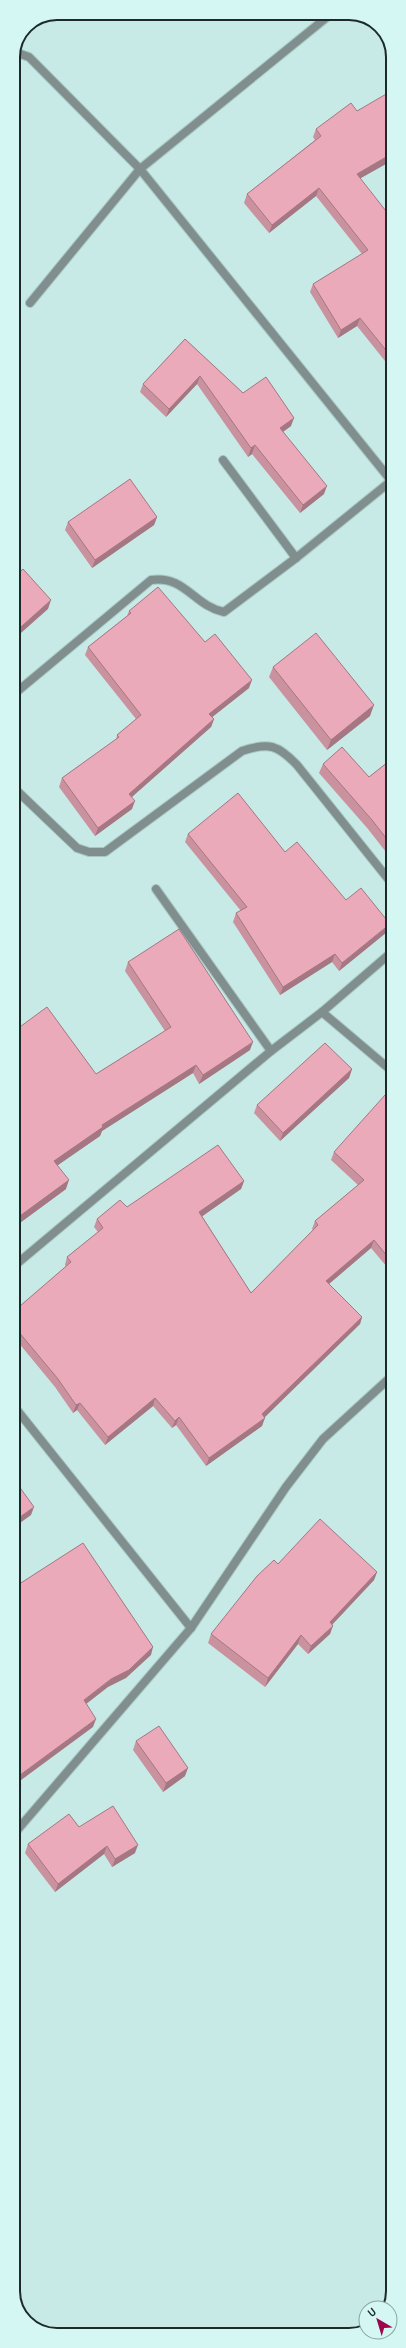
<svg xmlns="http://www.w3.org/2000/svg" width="406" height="2348" font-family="'PT Sans',sans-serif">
	<rect width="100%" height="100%" fill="#c7eae6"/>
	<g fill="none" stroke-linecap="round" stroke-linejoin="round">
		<defs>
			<g id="minor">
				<polyline points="15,52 29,57 140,169 393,483"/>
				<polyline points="30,303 140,169 332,13"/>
				<polyline points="223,460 296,558"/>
				<path d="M13,695l138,-115c34,-5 43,26 73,32l72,-54 95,-77"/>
				<path d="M13,787l64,61 12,4h16l137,-101c27,-9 36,-6 55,14l96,120"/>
				<polyline points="156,889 271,1051"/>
				<polyline points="322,1012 393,1072"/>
				<polyline points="13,1267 271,1051 322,1012 393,951"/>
				<polyline points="13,1405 191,1628"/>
				<polyline points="13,1835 191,1628 286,1487 323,1439 393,1375"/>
			</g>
		</defs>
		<!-- minor casing -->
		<use href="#minor" stroke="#a8c7c4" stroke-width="10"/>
		<!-- minor -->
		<use href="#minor" stroke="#808e8d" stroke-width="8"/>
	</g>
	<!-- wall -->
	<g fill="#ca929f">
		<polygon points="393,101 393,160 360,178 390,234 393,238 393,371 357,326 338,338 310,292 313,284 362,254 316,196 269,233 244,203 247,194 315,140 313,137 316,129 357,111"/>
		<polygon points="185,339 243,393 291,426 283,432 324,494 300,513 252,454 248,457 197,384 166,417 140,392 143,384"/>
		<polygon points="157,517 154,525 92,568 65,530 68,522"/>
		<polygon points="129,611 205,642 249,688 212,717 214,719 211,727 132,797 132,809 95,836 59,787 62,778 116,740 117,735 136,719 85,655 88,647 127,616"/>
		<polygon points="273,667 370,716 327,750 269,677"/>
		<polygon points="393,758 393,861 368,829 319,773 323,764 369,777"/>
		<polygon points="188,834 285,852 346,900 387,932 339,971 332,962 280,995 233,922 236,913 241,911 185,842"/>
		<polygon points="128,962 250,1050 199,1084 193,1073 102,1131 100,1136 57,1165 66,1189 13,1228 96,1074 165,1031 125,971"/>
		<polygon points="352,1069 349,1078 280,1141 254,1113 257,1105"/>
		<polygon points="393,1105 393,1274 371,1248 329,1284 362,1317 360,1324 264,1417 262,1426 206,1466 176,1425 172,1428 153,1406 105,1445 77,1410 73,1413 55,1387 13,1336 13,1312 66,1267 65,1265 67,1257 98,1232 94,1227 97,1219 127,1207 244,1181 241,1189 202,1216 251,1293 313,1230 312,1229 315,1221 358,1185 331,1160 334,1152"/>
		<polygon points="278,1564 377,1572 374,1580 332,1625 330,1634 308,1654 298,1644 265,1687 208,1643 211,1634"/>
		<polygon points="136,1741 185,1776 163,1792 133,1750"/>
		<polygon points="79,1827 135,1853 112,1867 104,1854 55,1892 25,1853 28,1844"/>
	</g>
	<!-- shaded-wall -->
	<g fill="#a47782">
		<polygon points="393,153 393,160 354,182 357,174"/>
		<polygon points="319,188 316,196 269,233 272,225"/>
		<polygon points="393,226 393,231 384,238 387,230"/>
		<polygon points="360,318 357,326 338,338 341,330"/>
		<polygon points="200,376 197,384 166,417 169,409"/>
		<polygon points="294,418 291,426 277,436 280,428"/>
		<polygon points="255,445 252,454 248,457 251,448"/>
		<polygon points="327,486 324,494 300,513 303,505"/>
		<polygon points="157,517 154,525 92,568 95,560"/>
		<polygon points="51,600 48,609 13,640 13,634"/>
		<polygon points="252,680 249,688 206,722 209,714"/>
		<polygon points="374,705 370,716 327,750 331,740"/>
		<polygon points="214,719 211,727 126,802 129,794"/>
		<polygon points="135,801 132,809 95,836 98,828"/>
		<polygon points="21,828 17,839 13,842 13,835"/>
		<polygon points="390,924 387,932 339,971 342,963"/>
		<polygon points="335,954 332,962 280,995 283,987"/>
		<polygon points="253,1042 250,1050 199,1084 203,1075"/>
		<polygon points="196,1065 193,1073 102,1131 100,1136 51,1170 54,1161 102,1125"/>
		<polygon points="352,1069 349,1078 280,1141 283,1133"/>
		<polygon points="69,1180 66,1189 13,1228 13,1221"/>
		<polygon points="244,1181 241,1189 197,1220 199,1212"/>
		<polygon points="374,1240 371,1248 323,1289 326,1281"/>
		<polygon points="362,1317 360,1324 261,1421 265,1418 262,1426 206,1466 209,1458 262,1414"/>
		<polygon points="155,1398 153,1406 105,1445 108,1437"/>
		<polygon points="80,1403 77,1410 73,1413 76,1405"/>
		<polygon points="179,1417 176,1425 172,1428 175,1421"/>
		<polygon points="34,1507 31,1515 13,1528 13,1522"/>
		<polygon points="377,1572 374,1580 327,1630 330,1622"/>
		<polygon points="333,1626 330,1634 308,1654 311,1646"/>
		<polygon points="301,1635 298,1644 265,1687 268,1678"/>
		<polygon points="153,1647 151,1655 126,1678 108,1687 81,1708 84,1700"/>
		<polygon points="96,1719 93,1727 13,1786 16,1778"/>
		<polygon points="188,1768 185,1776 163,1792 166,1783"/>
		<polygon points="21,1785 18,1793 13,1796 13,1789"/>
		<polygon points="138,1845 135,1853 112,1867 115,1859"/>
		<polygon points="107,1846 104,1854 55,1892 58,1884"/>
	</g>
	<!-- building -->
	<g fill="#ebaab9" stroke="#a47782">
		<polygon points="388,93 393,101 393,153 357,174 393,220 393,226 387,230 393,238 393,359 360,318 341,330 313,284 368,250 319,188 272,225 247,194 321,136 316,129 351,103 357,111"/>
		<polygon points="185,339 243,393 266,377 294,418 280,428 327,486 303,505 255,445 251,448 200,376 169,409 143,384"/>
		<polygon points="130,479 157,517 95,560 68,522"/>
		<polygon points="23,569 51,600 13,634 13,578"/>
		<polygon points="158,587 205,642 215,634 252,680 209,714 214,719 129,794 135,801 98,828 62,778 119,737 117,735 141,715 88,647 131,613 129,611"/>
		<polygon points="316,633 374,705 331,740 273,667"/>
		<polygon points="342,747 369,777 393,758 393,847 372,820 323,764"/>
		<polygon points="238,793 285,852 297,842 346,900 361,888 390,924 342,963 335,954 283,987 236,913 247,907 188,834"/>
		<polygon points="13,819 21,828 13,835"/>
		<polygon points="179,929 253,1042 203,1075 196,1065 102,1125 103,1127 54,1161 69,1180 13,1221 13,1032 47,1007 96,1074 171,1027 128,962"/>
		<polygon points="325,1043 352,1069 283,1133 257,1105"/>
		<polygon points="385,1095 393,1105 393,1263 374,1240 326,1281 362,1317 262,1414 265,1418 209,1458 179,1417 175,1421 155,1398 108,1437 80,1403 76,1405 58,1379 13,1325 13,1312 71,1262 67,1257 103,1228 97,1219 120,1200 127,1207 218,1145 244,1181 199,1212 251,1293 318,1225 315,1221 364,1180 334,1152"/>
		<polygon points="13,1478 34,1507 13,1522"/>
		<polygon points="320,1519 377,1572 330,1622 333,1626 311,1646 301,1635 268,1678 211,1634 257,1576 274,1560 278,1564"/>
		<polygon points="83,1543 153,1647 129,1670 111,1679 84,1700 96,1719 16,1778 21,1785 13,1789 13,1700 15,1698 13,1695 13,1588"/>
		<polygon points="159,1726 188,1768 166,1783 136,1741"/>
		<polygon points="113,1806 138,1845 115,1859 107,1846 58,1884 28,1844 69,1814 79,1827"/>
	</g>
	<!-- crop -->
	<path d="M0 0H406V2348H0ZM57 20H349A37 37 0 0 1 386 57V2291A37 37 0 0 1 349 2328H57A37 37 0 0 1 20 2291V57A37 37 0 0 1 57 20Z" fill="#d4f7f3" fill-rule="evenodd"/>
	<path fill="none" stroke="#1d2a29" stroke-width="2" d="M57 20H349A37 37 0 0 1 386 57V2291A37 37 0 0 1 349 2328H57A37 37 0 0 1 20 2291V57A37 37 0 0 1 57 20Z"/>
	<!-- north arrow -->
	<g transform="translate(378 2320) rotate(322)"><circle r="19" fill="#d4f7f3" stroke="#8ba5a2"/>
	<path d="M0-3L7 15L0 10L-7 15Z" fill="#9e044b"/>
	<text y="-6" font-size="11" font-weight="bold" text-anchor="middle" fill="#1d2a29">U</text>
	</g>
</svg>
